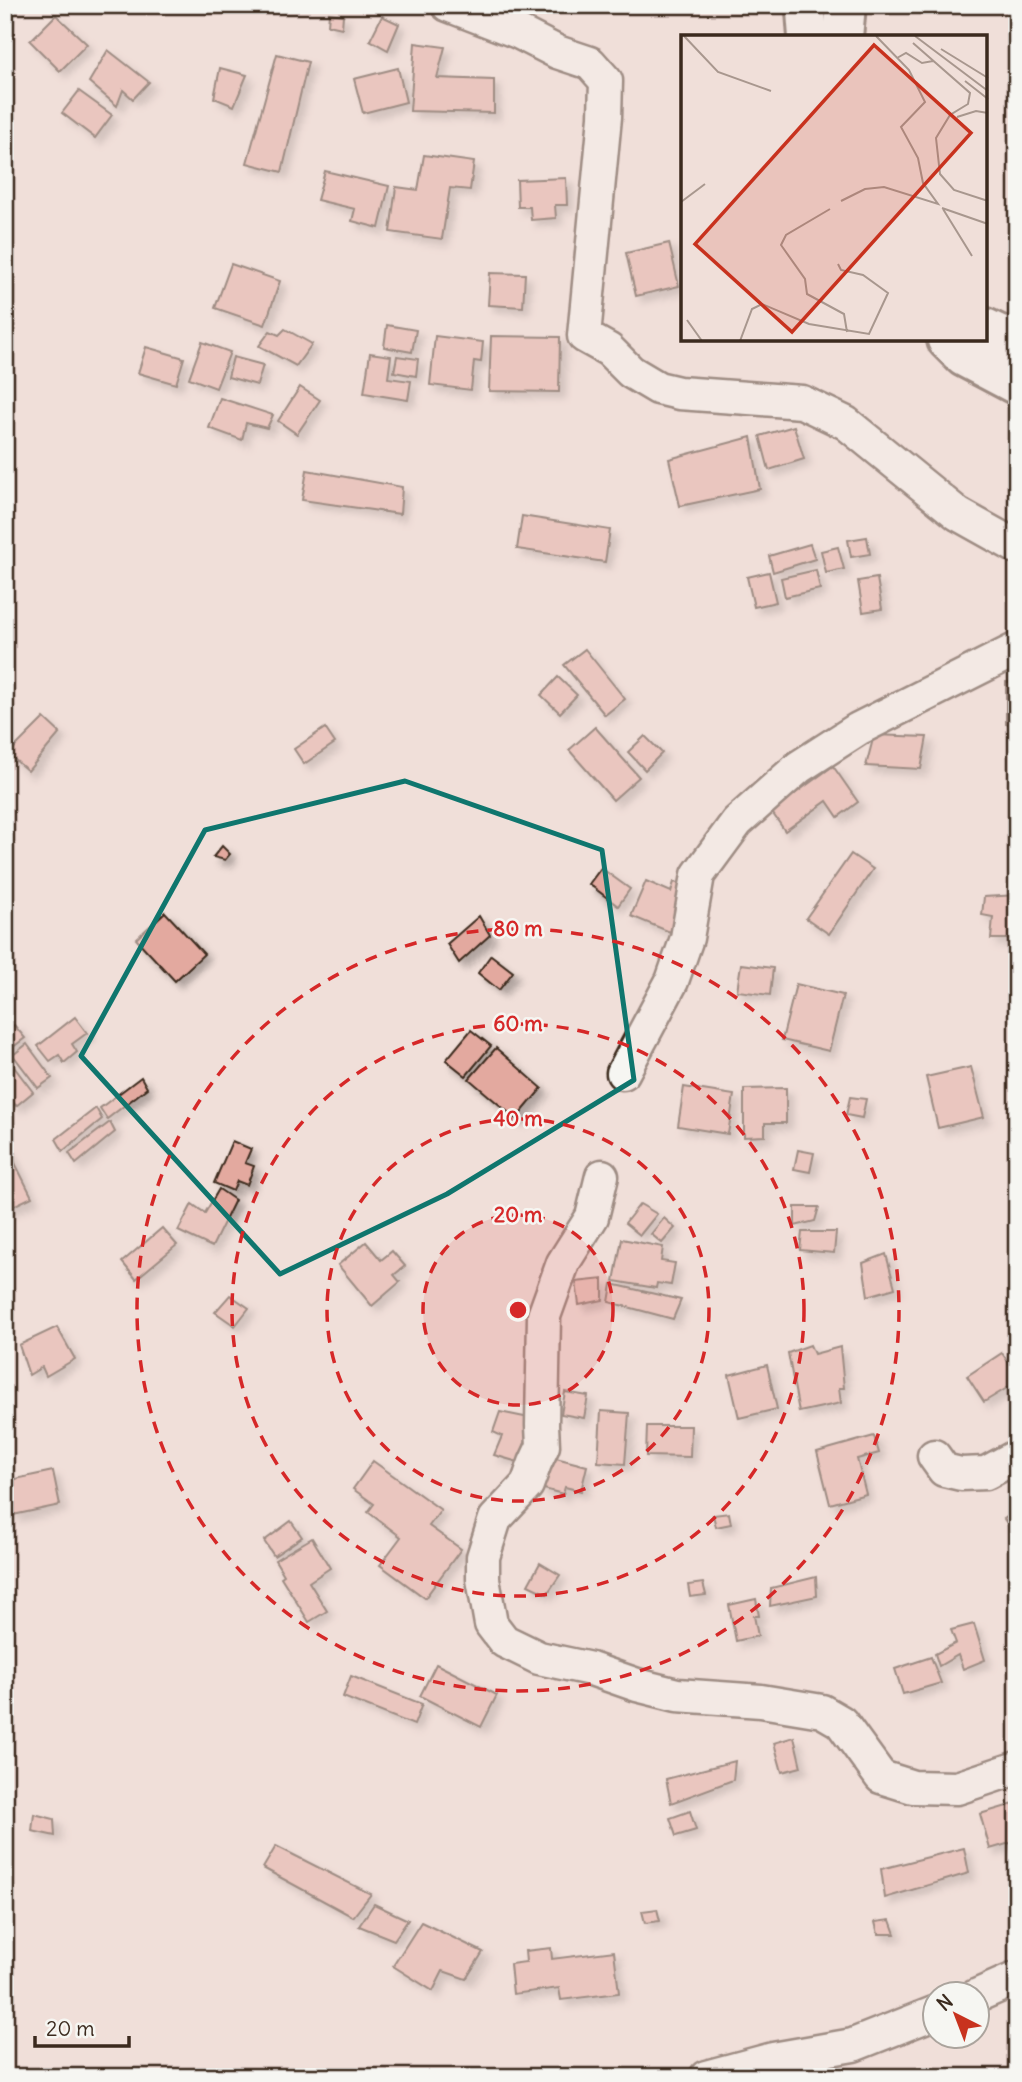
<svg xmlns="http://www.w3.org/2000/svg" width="1022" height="2082" font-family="Delius,sans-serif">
	<defs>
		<filter id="shadow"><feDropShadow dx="6" dy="6" stdDeviation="3.5" flood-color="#0004"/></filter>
	</defs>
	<rect width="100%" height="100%" fill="#f0dfd9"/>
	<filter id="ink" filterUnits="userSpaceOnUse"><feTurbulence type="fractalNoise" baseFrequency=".0143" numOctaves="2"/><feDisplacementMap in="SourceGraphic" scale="14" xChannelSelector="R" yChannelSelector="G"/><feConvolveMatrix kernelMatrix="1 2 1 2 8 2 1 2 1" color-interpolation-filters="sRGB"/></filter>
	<g filter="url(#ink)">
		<!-- building -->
		<g fill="#e3a99f" stroke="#3b2a1e" stroke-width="2" filter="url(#shadow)">
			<polygon points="329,13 343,15 342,28 328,25"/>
			<polygon points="56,15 87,44 60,71 30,41"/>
			<polygon points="382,16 399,24 388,50 370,40"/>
			<polygon points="415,43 445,47 437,78 494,80 494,113 410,111"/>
			<polygon points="108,50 149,82 133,99 123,90 117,106 89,82"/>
			<polygon points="277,54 308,62 282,172 247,163"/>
			<polygon points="220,68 247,75 234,106 214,98"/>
			<polygon points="398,68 406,102 363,113 354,79"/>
			<polygon points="79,91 112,115 95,138 62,113"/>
			<polygon points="424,155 474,162 470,190 450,188 442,239 390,232 396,187 418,190"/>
			<polygon points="325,171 389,186 379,228 352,221 355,209 317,200"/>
			<polygon points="566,178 567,205 555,205 556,218 531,220 530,207 518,207 517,180"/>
			<polygon points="669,243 679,286 636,296 626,253"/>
			<polygon points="231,264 280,281 265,325 215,308"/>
			<polygon points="490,273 525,274 523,307 488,305"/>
			<polygon points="387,325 416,330 412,352 384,347"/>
			<polygon points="285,329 312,344 296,366 259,346 270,331 279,335"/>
			<polygon points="435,336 483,342 481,362 474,361 471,390 430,385"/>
			<polygon points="491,336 560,337 559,392 489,391"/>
			<polygon points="202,342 230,352 216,388 189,378"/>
			<polygon points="146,347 184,358 176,384 138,373"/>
			<polygon points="370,353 391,356 388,378 411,381 408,400 364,393"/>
			<polygon points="397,356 418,359 416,376 394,372"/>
			<polygon points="233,357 263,365 257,385 228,377"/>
			<polygon points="300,387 320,400 297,434 278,421"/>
			<polygon points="220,398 273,415 267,428 246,423 242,440 209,428"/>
			<polygon points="794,426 804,459 769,470 760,436"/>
			<polygon points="751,437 760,489 680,506 669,459"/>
			<polygon points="307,470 402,487 400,514 302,500"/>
			<polygon points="522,516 610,530 605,562 517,549"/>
			<polygon points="867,537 870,554 851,557 848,540"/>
			<polygon points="810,544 815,559 773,572 769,556"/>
			<polygon points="838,547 844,569 826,573 821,551"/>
			<polygon points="816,570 820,589 785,597 781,578"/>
			<polygon points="769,572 776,602 754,607 747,577"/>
			<polygon points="877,578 882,609 863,612 858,581"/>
			<polygon points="585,649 625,699 605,715 564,665"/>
			<polygon points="558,677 577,695 560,713 541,695"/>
			<rect x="1006" y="682" width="11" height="42"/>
			<polygon points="44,718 60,733 28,771 8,754"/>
			<polygon points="595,727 639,777 613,800 569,750"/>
			<polygon points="325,728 335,743 304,764 294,749"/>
			<polygon points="874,735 927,737 921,769 866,766"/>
			<polygon points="645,736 662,753 645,770 628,752"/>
			<polygon points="833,766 858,802 838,817 827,801 785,831 771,811"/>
			<polygon points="222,846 230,854 225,860 213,857"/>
			<polygon points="851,854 873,869 829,934 806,918"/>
			<polygon points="601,868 630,889 618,906 589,884"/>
			<polygon points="646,881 671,892 674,882 691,887 670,932 631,916"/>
			<polygon points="1017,895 1017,939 991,939 993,917 982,915 984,897"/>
			<polygon points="165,912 204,954 175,981 136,939"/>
			<polygon points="479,916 490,935 459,963 447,944"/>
			<polygon points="491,955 513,972 499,990 478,973"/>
			<polygon points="741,964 773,968 770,995 737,991"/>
			<polygon points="796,984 843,995 829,1051 782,1040"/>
			<polygon points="75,1017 87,1033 72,1044 77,1052 64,1063 59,1055 50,1061 38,1046"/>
			<polygon points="14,1025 25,1038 5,1053 5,1031"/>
			<polygon points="471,1030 491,1046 466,1076 446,1060"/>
			<polygon points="27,1044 52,1078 38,1088 13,1055"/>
			<polygon points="496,1048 542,1088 516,1119 469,1079"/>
			<polygon points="8,1059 33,1092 16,1106 5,1091 5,1061"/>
			<polygon points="971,1067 984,1117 938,1128 926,1077"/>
			<polygon points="141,1077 147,1088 107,1119 100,1108"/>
			<polygon points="684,1087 734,1095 728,1134 678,1126"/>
			<polygon points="786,1088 786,1123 765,1123 765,1136 744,1137 744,1089"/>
			<polygon points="850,1097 866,1099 862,1118 846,1115"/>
			<polygon points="96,1108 102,1119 63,1151 56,1139"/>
			<polygon points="110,1122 115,1132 76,1164 69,1153"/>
			<polygon points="232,1141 251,1149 245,1163 254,1166 247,1185 237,1181 233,1191 214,1183"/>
			<polygon points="7,1147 32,1197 5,1210 5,1148"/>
			<polygon points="798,1150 814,1153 810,1172 794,1169"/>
			<polygon points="219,1189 235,1200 212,1247 178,1231 192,1204 205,1213"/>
			<polygon points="640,1204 657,1214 640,1235 625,1223"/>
			<polygon points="795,1207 819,1207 815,1221 795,1226"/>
			<polygon points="664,1218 675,1228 662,1243 651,1234"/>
			<polygon points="162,1228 177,1245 136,1279 122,1262"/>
			<polygon points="802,1232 836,1232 834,1253 800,1250"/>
			<polygon points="622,1239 663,1247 661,1261 675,1263 671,1285 657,1283 656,1288 614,1281"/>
			<polygon points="366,1242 381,1260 392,1251 405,1266 394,1275 400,1282 372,1306 338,1265"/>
			<polygon points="886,1254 895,1288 868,1296 863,1263"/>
			<polygon points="603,1279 603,1300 579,1305 576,1282"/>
			<polygon points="612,1284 681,1300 673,1319 609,1302"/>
			<polygon points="230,1295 249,1308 235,1326 215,1312"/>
			<polygon points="57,1327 75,1359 46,1376 42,1367 29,1375 19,1345"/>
			<polygon points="810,1345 814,1354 840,1347 844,1388 839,1388 841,1403 799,1412 788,1353"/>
			<polygon points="1002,1353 1017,1375 1017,1382 984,1402 967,1376"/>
			<polygon points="767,1365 777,1409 739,1418 729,1375"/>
			<polygon points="565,1392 588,1396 584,1418 561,1414"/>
			<polygon points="601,1411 629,1413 625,1464 598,1462"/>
			<polygon points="500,1412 534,1419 518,1462 494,1455 502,1436 493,1432"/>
			<polygon points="647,1426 691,1426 690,1457 646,1456"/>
			<polygon points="874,1436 879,1453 857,1459 866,1494 830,1504 817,1452"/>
			<polygon points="548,1456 587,1466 581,1491 565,1487 563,1494 540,1488"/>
			<polygon points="373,1461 441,1510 429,1526 461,1549 425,1598 380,1565 401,1537 368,1512 374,1504 353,1489"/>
			<polygon points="53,1471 60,1505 13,1515 6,1481"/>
			<polygon points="1017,1510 1017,1538 1004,1519"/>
			<polygon points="729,1513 731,1524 716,1527 713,1515"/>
			<polygon points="291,1521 302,1537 274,1556 264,1541"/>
			<polygon points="312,1538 330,1568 309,1582 327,1611 309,1622 281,1577 284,1575 275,1560"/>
			<polygon points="540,1563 560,1575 547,1594 528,1585"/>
			<polygon points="816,1577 817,1596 770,1606 771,1588"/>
			<polygon points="703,1583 706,1595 690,1597 688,1585"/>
			<polygon points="756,1599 759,1616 754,1616 758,1636 736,1641 729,1605"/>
			<polygon points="974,1624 985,1660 963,1669 958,1655 939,1666 935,1654 956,1643 951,1630"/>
			<polygon points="931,1657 941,1683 903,1694 895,1669"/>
			<polygon points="436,1664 497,1695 481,1727 420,1696"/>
			<polygon points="351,1676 422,1704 414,1725 343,1697"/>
			<polygon points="794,1737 801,1767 782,1772 774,1743"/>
			<polygon points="735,1761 733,1780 671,1803 666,1779"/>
			<polygon points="1017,1803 1017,1841 990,1849 980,1814"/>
			<polygon points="690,1811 696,1830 676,1836 670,1818"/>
			<polygon points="34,1814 54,1819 55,1836 32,1831"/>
			<polygon points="276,1846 371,1894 353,1917 263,1868"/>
			<polygon points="964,1848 969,1873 885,1898 881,1869"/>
			<polygon points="374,1904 408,1920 394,1940 359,1926"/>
			<polygon points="657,1909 660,1921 645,1923 642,1911"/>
			<polygon points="890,1920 895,1934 878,1934 875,1922"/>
			<polygon points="421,1922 483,1952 466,1979 443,1971 433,1991 393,1966"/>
			<polygon points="551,1948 552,1959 614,1951 619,1993 561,2000 559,1988 513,1994 510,1964 526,1962 525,1951"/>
		</g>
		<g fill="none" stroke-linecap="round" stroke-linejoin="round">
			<defs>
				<g id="minor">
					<polyline points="448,5 518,32 557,52 590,63 606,81 605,117 584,336 609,350 631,372 658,388 679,393 802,402 846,423 958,514 1017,547"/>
					<polyline points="623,1073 672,981 687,938 698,875 737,822 799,767 858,729 1017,649"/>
					<polyline points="602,1176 592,1217 563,1263 544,1316 542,1425 543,1446 535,1463 527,1485 495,1519 483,1557 483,1579 491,1624 504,1641 539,1658 591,1669 637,1685 677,1695 761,1701 822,1711 841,1722 881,1777 913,1787 957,1788 1017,1768"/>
					<polyline points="934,1456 944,1470 961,1474 986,1473 1017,1456"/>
					<polyline points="976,1996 1017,1978"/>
					<polyline points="706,2077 773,2059 853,2045 934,2013"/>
				</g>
				<g id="motorway">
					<polyline points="808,37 806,11 808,5"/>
					<polyline points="843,37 846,5"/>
					<polyline points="985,328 1017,343"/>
					<polyline points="947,340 964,357 1017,385"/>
				</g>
			</defs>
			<!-- minor casing -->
			<use href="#minor" stroke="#3b2a1e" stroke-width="37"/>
			<!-- motorway casing -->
			<use href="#motorway" stroke="#3b2a1e" stroke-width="44"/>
			<!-- minor -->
			<use href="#minor" stroke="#f6f6f2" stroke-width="32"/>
			<!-- motorway -->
			<use href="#motorway" stroke="#f6f6f2" stroke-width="38"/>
		</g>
	</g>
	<!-- marked area -->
	<path d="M0 0H1022V2082H0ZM405,781l197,69 32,230 -187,114 -167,80 -199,-218 124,-226z" fill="#f0dfd9" fill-opacity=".55" fill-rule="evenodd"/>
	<path fill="none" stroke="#0f766e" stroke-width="5" stroke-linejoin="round" d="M405,781l197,69 32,230 -187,114 -167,80 -199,-218 124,-226z"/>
	<!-- distance rings -->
	<circle cx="518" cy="1310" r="95" fill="#d62828" fill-opacity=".12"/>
	<g fill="none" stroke="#d62828" stroke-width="3.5" stroke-dasharray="12 9">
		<circle cx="518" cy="1310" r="95"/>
		<circle cx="518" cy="1310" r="191"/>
		<circle cx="518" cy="1310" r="286"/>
		<circle cx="518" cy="1310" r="381"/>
	</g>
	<!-- overview -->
	<g transform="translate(681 35)">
		<rect width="306" height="306" fill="#f0dfd9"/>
		<path fill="none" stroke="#a8978e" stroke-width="2" d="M3,1l34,36 53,19M234,1l73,55M232,8l57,50 -2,11 -18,11 -14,23 4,36 14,16 34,11M260,14l47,29M216,23l9,-5 16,10 11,-2M284,46l23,18M276,82l19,-6 12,2M160,166l24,-12 19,-2 54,17 -15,-21 -5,-25 -17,-31 24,-25 -16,-32 -33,-34M0,167l24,-18M261,173l46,16M149,174l-44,26 -5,10 24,34 2,15 37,20 3,18M262,174l29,47M6,285l15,21M59,306l12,-32 10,-5 47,20 60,10 19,-41 -25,-18 -22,-5 -3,-6"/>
		<path fill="#c8321e" fill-opacity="0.15" stroke="#c8321e" stroke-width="3.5" d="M193,10l97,88 -179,199 -97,-88z"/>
		<rect width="306" height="306" fill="none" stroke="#3b2a1e" stroke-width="3.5"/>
	</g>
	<circle cx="518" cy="1310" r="10" fill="#d62828" stroke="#f6f6f2" stroke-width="3.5"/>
	<g font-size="21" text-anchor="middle" font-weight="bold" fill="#d62828" stroke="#f6f6f2" stroke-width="5" stroke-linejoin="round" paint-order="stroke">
		<text x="518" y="936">80 m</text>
		<text x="518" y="1031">60 m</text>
		<text x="518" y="1126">40 m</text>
		<text x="518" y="1222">20 m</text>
	</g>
	<!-- margin -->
	<rect width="1022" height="2082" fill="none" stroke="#f6f6f2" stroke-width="28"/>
	<rect x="14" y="14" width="994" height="2054" fill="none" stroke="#3b2a1e" stroke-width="2.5" filter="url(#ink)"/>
	<!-- north arrow -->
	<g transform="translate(956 2015) rotate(318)"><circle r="33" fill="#f6f6f2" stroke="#aba49d" stroke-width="2"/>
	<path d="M0-5L12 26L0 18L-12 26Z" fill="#c8321e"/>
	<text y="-10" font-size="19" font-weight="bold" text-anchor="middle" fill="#3b2a1e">N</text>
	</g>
	<!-- scale -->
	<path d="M35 2036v10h94v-10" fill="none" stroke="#3b2a1e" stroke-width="3.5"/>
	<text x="46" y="2036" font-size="21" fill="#3b2a1e" stroke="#f6f6f2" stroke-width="5" paint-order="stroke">20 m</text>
</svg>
